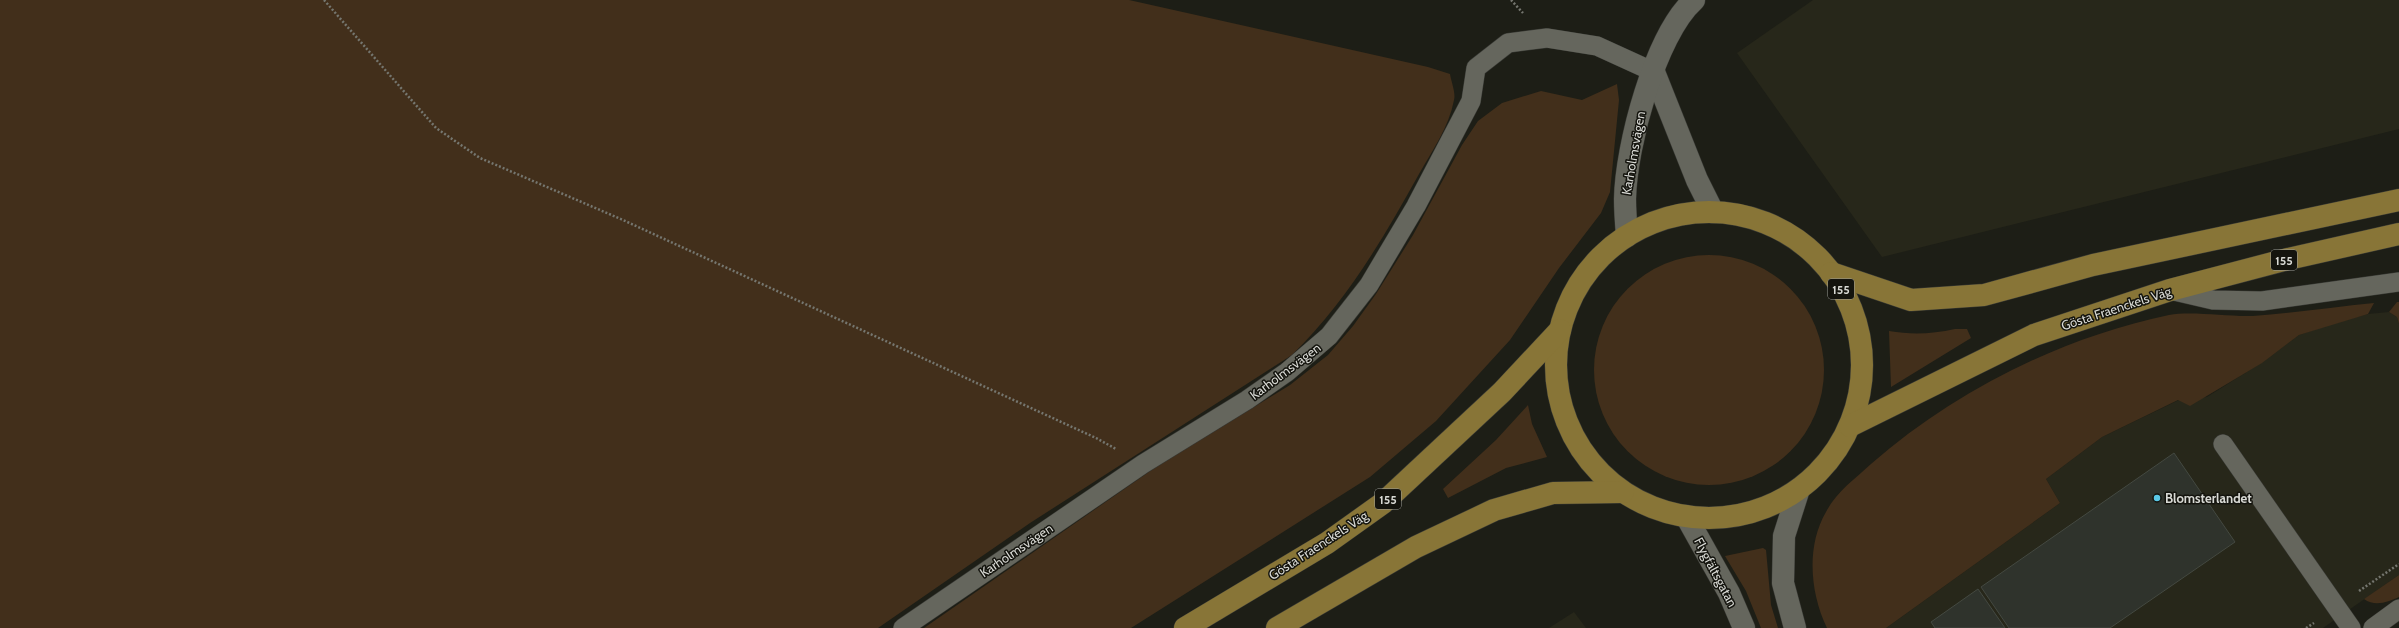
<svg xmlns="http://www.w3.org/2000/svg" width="2399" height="628" font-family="Cabin,sans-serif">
	<rect width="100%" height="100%" fill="#1d1e16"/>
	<!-- built -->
	<g fill="#27271a">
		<polygon points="1813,0 2399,0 2399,129 1882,257 1737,53"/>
		<polygon points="2389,312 2397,317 2399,324 2399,575 2323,628 1886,628 2060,503 2046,479 2102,437 2179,400 2207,397 2261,363 2299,335 2337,322 2368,314"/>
		<polygon points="1574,612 1586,628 1549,628"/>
	</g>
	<!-- green -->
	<g fill="#422f1b">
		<path d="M0,0h1129l299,67 22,7c1,7 6,19 4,26 -5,27 -22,51 -35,74 -36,65 -73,128 -127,181l-262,168 -152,105h-878z"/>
		<polygon points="1617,84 1619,100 1610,192 1601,213 1559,268 1510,340 1436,421 1370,477 1131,628 924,628 1156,467 1290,385 1328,355 1353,326 1376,294 1413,235 1462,145 1478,121 1502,103 1541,91 1582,100"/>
		<circle cx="1709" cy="370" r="115"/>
		<polygon points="2397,302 2399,302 2399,324 2397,317 2389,312"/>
		<path d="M2374,303l-6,11 -69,21 -37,28 -72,43 -12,-6 -76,37 -56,42 14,24 -174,125h-59c-17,-35 -21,-82 -1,-116 10,-20 29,-33 45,-48 84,-73 189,-126 298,-149 24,-4 59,2 84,1 40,-3 81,-9 121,-13z"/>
		<path d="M1955,329h12l4,9 -80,49 -2,-56c23,4 43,3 66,-2z"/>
		<polygon points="1528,405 1532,424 1547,457 1506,468 1448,498 1443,489 1496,440"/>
		<polygon points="1763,548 1766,550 1771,605 1778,628 1761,628 1746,591 1725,556"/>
		<path d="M2399,575v22c-11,5 -24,10 -35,2z"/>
	</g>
	<!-- building -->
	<g fill="#2f332c" stroke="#444941">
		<polygon points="2174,453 2235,542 2110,628 2009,628 1981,587"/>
		<polygon points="1978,589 2005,628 1935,628 1931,622"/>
	</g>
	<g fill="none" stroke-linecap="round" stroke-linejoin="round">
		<defs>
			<g id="lane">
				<polyline points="2170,290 2213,300 2262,301 2399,282"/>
				<polyline points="2223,444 2351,628"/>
				<polyline points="903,628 1143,464 1247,400 1287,372 1329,336 1369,285 1416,206 1471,101 1476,68 1508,43 1547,38 1597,46 1654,72"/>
				<polyline points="2373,628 2399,609"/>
			</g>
			<g id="street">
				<polyline points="1654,72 1697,180 1713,212"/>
				<path d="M1627,236c-1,-12 -2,-25 -2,-37 1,-53 30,-164 69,-199"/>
				<polyline points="1686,516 1729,593 1744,628"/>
				<polyline points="1795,628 1783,583 1784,536 1799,489"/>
			</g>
			<g id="primary">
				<circle cx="1709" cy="365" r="153"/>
				<polyline points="1831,273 1911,300 1984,295 2093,265 2399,200"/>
				<polyline points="1850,426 2034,335 2170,290 2288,259 2399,234"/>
				<polyline points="1185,628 1327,543 1383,503 1502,392 1560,330"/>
				<polyline points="1277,628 1416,547 1494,510 1553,493 1623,492"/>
			</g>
		</defs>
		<!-- lane casing -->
		<use href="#lane" stroke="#393a35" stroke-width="20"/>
		<!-- street casing -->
		<use href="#street" stroke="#393a35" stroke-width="23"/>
		<!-- primary casing -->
		<use href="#primary" stroke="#393a35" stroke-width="23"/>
		<!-- path -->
		<g stroke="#75766f" stroke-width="2.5" stroke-dasharray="2 2" stroke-linecap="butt">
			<polyline points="324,0 436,128 480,158 623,220 1096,438 1116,449"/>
			<polyline points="1511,0 1523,13"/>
			<polyline points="2359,591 2399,564"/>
			<polyline points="2306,628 2314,623"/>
		</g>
		<!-- lane -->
		<use href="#lane" stroke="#65665d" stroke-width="19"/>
		<!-- street -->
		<use href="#street" stroke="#65665d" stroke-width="22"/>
		<!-- primary -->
		<use href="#primary" stroke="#887537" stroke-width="22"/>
	</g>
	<!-- markers -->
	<circle fill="#5ac8e6" stroke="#14140e" stroke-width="1.5" cx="2157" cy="498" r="4"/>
	<g text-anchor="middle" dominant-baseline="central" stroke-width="3" stroke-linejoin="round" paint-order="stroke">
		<!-- shield labels -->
		<g fill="#14140e" stroke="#9d9e99" stroke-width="1">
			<rect x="2271" y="250" width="26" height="20" rx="3"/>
			<rect x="1828" y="279" width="26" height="20" rx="3"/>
			<rect x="1375" y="489" width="26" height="20" rx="3"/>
		</g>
		<g font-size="12" font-weight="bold" fill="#d8d9d4">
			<text x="2284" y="260">155</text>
			<text x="1841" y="289">155</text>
			<text x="1388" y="499">155</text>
		</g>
		<!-- street labels -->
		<g font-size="13" fill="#d8d9d4" stroke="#14140e">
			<text transform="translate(1633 153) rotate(-80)">Karholmsvägen</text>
			<text transform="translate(2116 308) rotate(-18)">Gösta Fraenckels Väg</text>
			<text transform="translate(1285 371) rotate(-37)">Karholmsvägen</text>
			<text transform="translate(1318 545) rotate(-33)">Gösta Fraenckels Väg</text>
			<text transform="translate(1016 550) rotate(-34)">Karholmsvägen</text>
			<text transform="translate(1716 572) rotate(62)">Flygfältsgatan</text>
		</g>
		<!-- poi labels -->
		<g font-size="13" font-weight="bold" fill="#d8d9d4" stroke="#14140e" text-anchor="start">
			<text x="2165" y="498">Blomsterlandet</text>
		</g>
	</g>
</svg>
